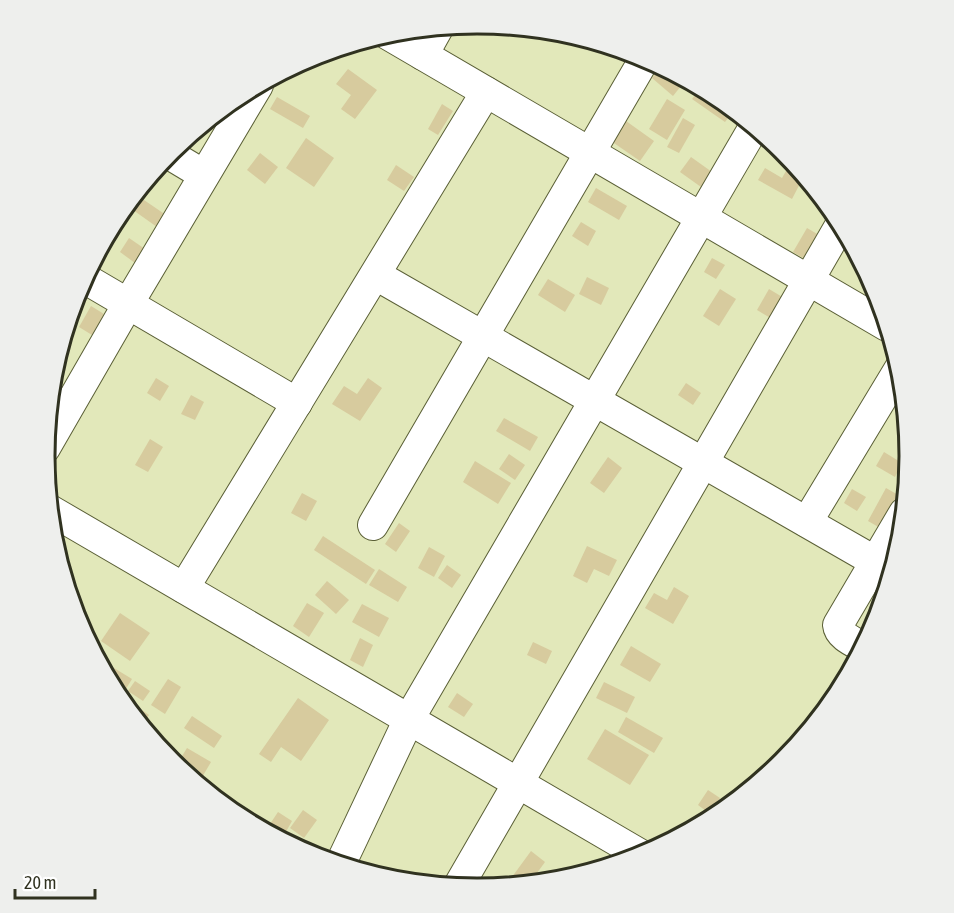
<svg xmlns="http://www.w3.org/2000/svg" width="954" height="913" font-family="'Asap Condensed',sans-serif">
	<rect width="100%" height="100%" fill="#e2e8ba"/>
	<!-- building -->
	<g fill="#d7cb9e">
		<polygon points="661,67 685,81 673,96 652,78"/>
		<polygon points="348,69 377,90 355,119 341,109 351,95 336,84"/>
		<polygon points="701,88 718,97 734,110 725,122 692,99"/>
		<polygon points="277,97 310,116 303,128 270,109"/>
		<polygon points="667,99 685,110 667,140 649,129"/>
		<polygon points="442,104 453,111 438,135 428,129"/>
		<polygon points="683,118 695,125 679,153 667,147"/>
		<polygon points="626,121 654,141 640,161 611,141"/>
		<polygon points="306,138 334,158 314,187 286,168"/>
		<polygon points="260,153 278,167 265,184 247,170"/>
		<polygon points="691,157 712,172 701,187 680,172"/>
		<polygon points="790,164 797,168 804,176 792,199 758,180 765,168 782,178"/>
		<polygon points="396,165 414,177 404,191 387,180"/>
		<polygon points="596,188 627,206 619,220 588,202"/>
		<polygon points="141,198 166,215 157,227 133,210"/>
		<polygon points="581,222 596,231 588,246 572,236"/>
		<polygon points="807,228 819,235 805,259 793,252"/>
		<polygon points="129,238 145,249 135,263 120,252"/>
		<polygon points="712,258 725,265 716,279 704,272"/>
		<polygon points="587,277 609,288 601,305 579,294"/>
		<polygon points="548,279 575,295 565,312 538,295"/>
		<polygon points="720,289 736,299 719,326 703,316"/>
		<polygon points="769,289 784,298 772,319 757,310"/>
		<polygon points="91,306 104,314 92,335 79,327"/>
		<polygon points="156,378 169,386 160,401 147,393"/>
		<polygon points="368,378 382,388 360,421 332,404 344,386 357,394"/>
		<polygon points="686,383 701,393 693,405 678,395"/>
		<polygon points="191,395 204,402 195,420 181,414"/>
		<polygon points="504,418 538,437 530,451 496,431"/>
		<polygon points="150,439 163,447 148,472 135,465"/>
		<polygon points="884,452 902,463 895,477 876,466"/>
		<polygon points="509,454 525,465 515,480 499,469"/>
		<polygon points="608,457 622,468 604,493 590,483"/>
		<polygon points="475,461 511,483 498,504 463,482"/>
		<polygon points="886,488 900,496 882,529 868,521"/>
		<polygon points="852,489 866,497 857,511 844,503"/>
		<polygon points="302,493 317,501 306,521 291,513"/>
		<polygon points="399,523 410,531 396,552 385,544"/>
		<polygon points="323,536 375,570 366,584 314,550"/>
		<polygon points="587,546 617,560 609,576 594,569 587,583 573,576"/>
		<polygon points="429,547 445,556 434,577 418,568"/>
		<polygon points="447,565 461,575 452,588 438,578"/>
		<polygon points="379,569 407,587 398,602 369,585"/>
		<polygon points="327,581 349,600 336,614 315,595"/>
		<polygon points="674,587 689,596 673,624 645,608 654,593 667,600"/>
		<polygon points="307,603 324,613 309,637 293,626"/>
		<polygon points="362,604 389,618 379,637 352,622"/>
		<polygon points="120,613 150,633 130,661 101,641"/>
		<polygon points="360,638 373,645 363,667 350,660"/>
		<polygon points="533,642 552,651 546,664 527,655"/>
		<polygon points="631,646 661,664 650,682 620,665"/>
		<polygon points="101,660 132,679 124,692 110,683 99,663"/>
		<polygon points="168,679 181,687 165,714 151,705"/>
		<polygon points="135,681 150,691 143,701 128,691"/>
		<polygon points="604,682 635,697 627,713 596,698"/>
		<polygon points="457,693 473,704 464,717 448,707"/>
		<polygon points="122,696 149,715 141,726 120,699"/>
		<polygon points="298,698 329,720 301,761 281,747 271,762 259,754"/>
		<polygon points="192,716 222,736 214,748 184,728"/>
		<polygon points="626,717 663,738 654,753 618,732"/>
		<polygon points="605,729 649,755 630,785 587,759"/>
		<polygon points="187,748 211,762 198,784 176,766"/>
		<polygon points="708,790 720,798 710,814 698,805"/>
		<polygon points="303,810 317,820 304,838 290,828"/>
		<polygon points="278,812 292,821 283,837 268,827"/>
		<polygon points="531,851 545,862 529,884 523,884 512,877"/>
	</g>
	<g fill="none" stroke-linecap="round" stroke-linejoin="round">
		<defs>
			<g id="minor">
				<polyline points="387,34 887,326"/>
				<polyline points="423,55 438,28"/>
				<polyline points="169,154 204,175"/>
				<polyline points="376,275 876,562"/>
				<polyline points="84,278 297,403"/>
				<polyline points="45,448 128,304 258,85"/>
				<polyline points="50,510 643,856"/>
				<polyline points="807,522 900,368"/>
				<polyline points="373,525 645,58"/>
				<polyline points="184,588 486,92"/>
				<path d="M863,647c-9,-5 -24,-11 -25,-22l66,-112"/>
				<polyline points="340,865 409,719 754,127"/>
				<polyline points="458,887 841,224"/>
			</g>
		</defs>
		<!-- minor casing -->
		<use href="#minor" stroke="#5a5f36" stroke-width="32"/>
		<!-- minor -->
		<use href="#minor" stroke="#fff" stroke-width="30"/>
	</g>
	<!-- crop -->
	<path d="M0 0H954V913H0ZM55 456a422 422 0 1 1 844 0a422 422 0 1 1-844 0Z" fill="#eeefed" fill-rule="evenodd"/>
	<path fill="none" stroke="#303220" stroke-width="3" d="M55 456a422 422 0 1 1 844 0a422 422 0 1 1-844 0Z"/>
	<!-- scale -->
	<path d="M15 889v9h80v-9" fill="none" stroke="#303220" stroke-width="3"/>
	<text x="24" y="889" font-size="18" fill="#303220" stroke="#ffffff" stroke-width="4.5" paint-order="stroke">20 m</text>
</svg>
